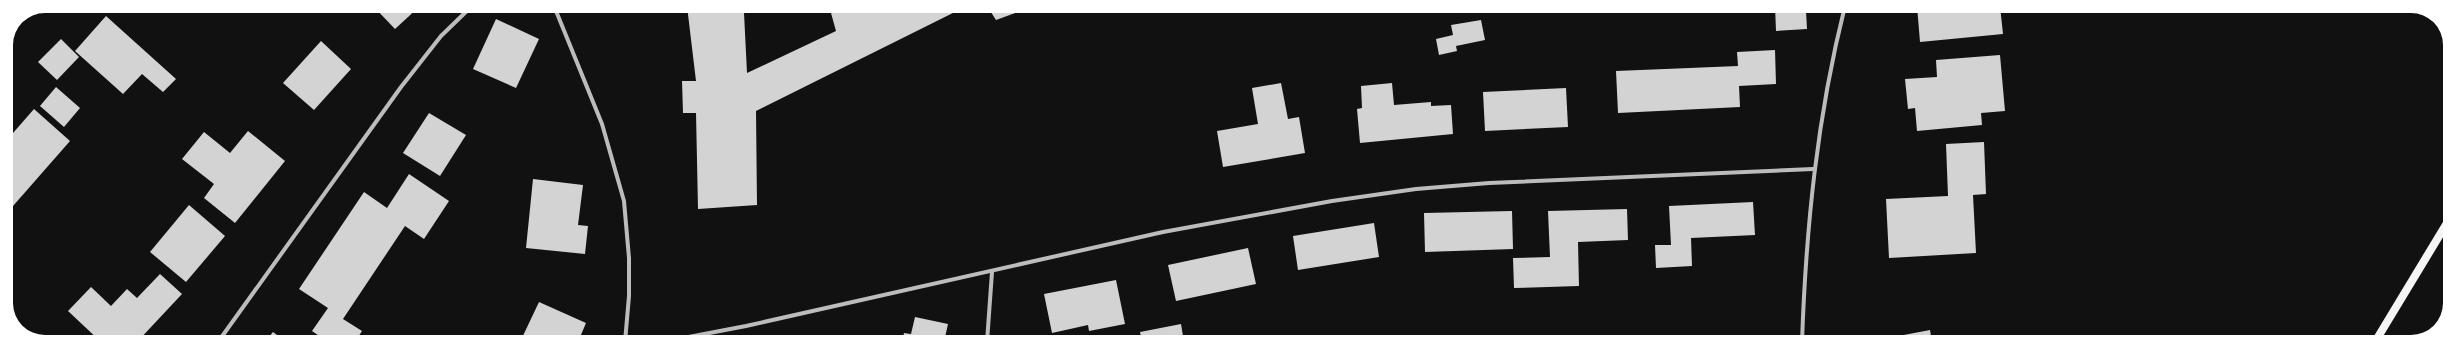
<svg xmlns="http://www.w3.org/2000/svg" width="2456" height="348" font-family="'Roboto Condensed',sans-serif">
	<rect width="100%" height="100%" fill="#111"/>
	<!-- building -->
	<g fill="#d3d3d3">
		<polygon points="373,6 420,6 395,29"/>
		<polygon points="687,6 739,6 740,12 744,13 747,73 836,31 831,13 846,6 967,6 756,111 757,205 698,209 696,113 683,113 682,81 696,81"/>
		<polygon points="987,6 1034,6 996,20"/>
		<polygon points="1775,6 1814,6 1814,11 1806,11 1807,29 1776,31"/>
		<polygon points="1917,6 2000,6 2003,34 1920,42"/>
		<polygon points="106,16 176,79 163,92 142,74 123,94 75,51"/>
		<polygon points="496,19 539,39 516,88 473,69"/>
		<polygon points="1481,20 1485,40 1456,46 1457,51 1439,55 1436,39 1453,35 1451,25"/>
		<polygon points="61,39 79,57 57,80 38,62"/>
		<polygon points="321,41 351,69 314,110 283,83"/>
		<polygon points="1775,50 1776,84 1739,86 1740,107 1618,113 1616,71 1738,66 1737,52"/>
		<polygon points="2000,55 2005,111 1981,113 1982,125 1917,131 1915,108 1908,109 1905,79 1937,77 1936,60"/>
		<polygon points="1281,83 1288,119 1299,117 1305,153 1223,167 1217,131 1258,124 1252,88"/>
		<polygon points="1392,83 1394,105 1431,102 1431,106 1451,105 1453,134 1360,143 1357,109 1362,108 1361,86"/>
		<polygon points="56,87 80,108 64,127 40,106"/>
		<polygon points="1566,88 1568,127 1485,131 1483,92"/>
		<polygon points="34,109 70,141 6,214 6,141"/>
		<polygon points="429,113 466,135 440,176 403,153"/>
		<polygon points="248,131 285,161 235,223 204,198 214,184 182,159 204,132 230,153"/>
		<polygon points="1984,142 1986,194 1973,195 1976,253 1889,258 1886,199 1948,196 1946,144"/>
		<polygon points="409,174 449,201 424,239 405,226 343,319 362,331 355,342 328,342 312,331 328,308 299,289 364,192 387,208"/>
		<polygon points="533,179 583,185 578,225 588,226 585,254 526,248"/>
		<polygon points="1753,202 1755,235 1691,238 1692,266 1656,268 1655,245 1671,245 1669,206"/>
		<polygon points="189,205 225,236 186,282 150,252"/>
		<polygon points="1627,209 1628,240 1578,242 1579,286 1514,288 1513,258 1550,257 1548,211"/>
		<polygon points="1512,211 1513,249 1425,252 1424,213"/>
		<polygon points="1374,223 1379,257 1298,270 1293,236"/>
		<polygon points="1248,248 1256,284 1176,301 1168,265"/>
		<polygon points="160,274 182,294 137,342 101,342 68,311 91,287 111,306 127,289 137,298"/>
		<polygon points="1116,280 1125,324 1089,331 1088,325 1052,333 1044,294"/>
		<polygon points="539,302 586,323 578,342 520,342"/>
		<polygon points="915,317 948,324 944,342 902,342 904,333 911,334"/>
		<polygon points="1181,324 1184,342 1142,342 1140,332"/>
		<polygon points="1930,330 1932,342 1872,342 1872,341"/>
		<polygon points="273,332 286,342 265,342"/>
	</g>
	<g fill="none" stroke-linecap="round" stroke-linejoin="round">
		<!-- minor -->
		<g stroke="#bcbcbc" stroke-width="4">
			<polyline points="554,6 602,124 624,201 629,258 629,296 625,342"/>
			<polyline points="218,342 401,87 441,36 472,6"/>
			<polyline points="639,342 678,339 746,326 1163,232 1332,201 1416,189 1489,183 1813,169"/>
			<polyline points="987,342 992,272"/>
			<path d="M1802,342c4,-114 15,-225 43,-336"/>
		</g>
		<!-- secondary -->
		<polyline stroke="#f5f5f5" stroke-width="8" points="2375,342 2450,218"/>
	</g>
	<!-- crop -->
	<path d="M0 0H2456V348H0ZM45 13H2411A32 32 0 0 1 2443 45V303A32 32 0 0 1 2411 335H45A32 32 0 0 1 13 303V45A32 32 0 0 1 45 13Z" fill="#fff" fill-rule="evenodd"/>
</svg>
